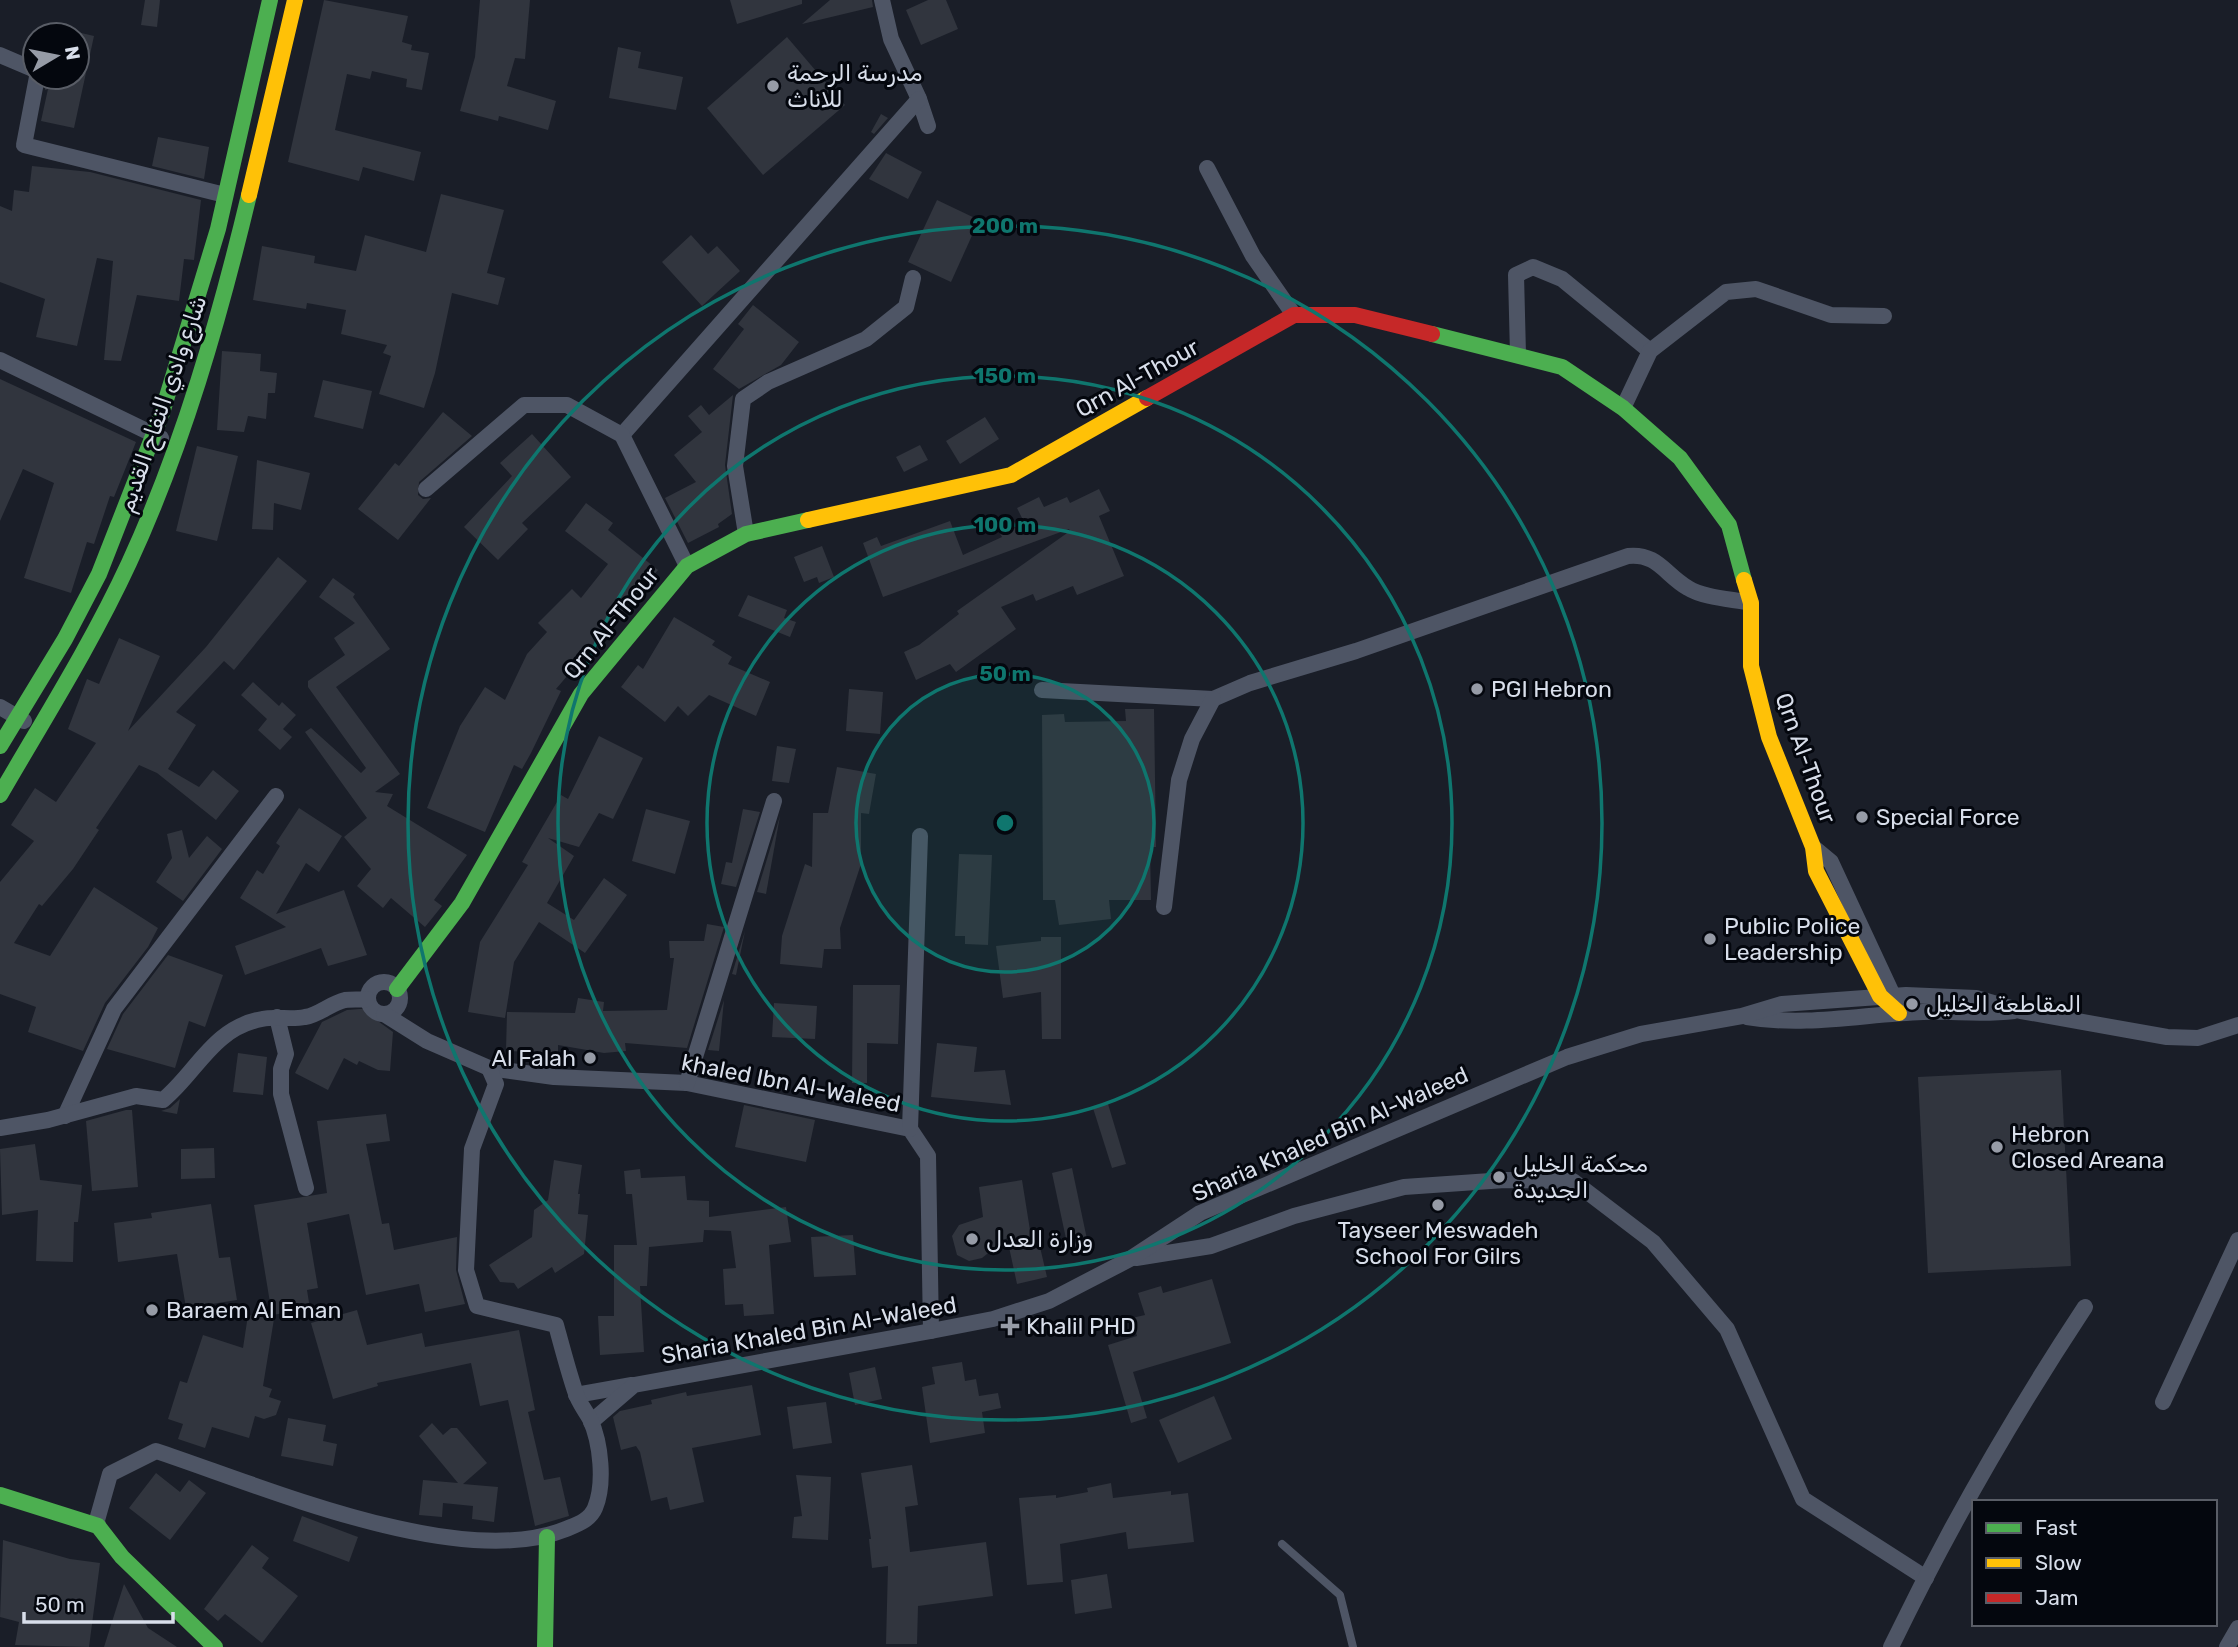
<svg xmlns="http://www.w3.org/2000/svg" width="2238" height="1647" font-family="Rubik,'Noto Sans Arabic',sans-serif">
	<rect width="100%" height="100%" fill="#1a1e28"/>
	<!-- building -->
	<g fill="#31353e">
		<polygon points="145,0 160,0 157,27 141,25"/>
		<polygon points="324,0 408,16 402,42 412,45 411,50 429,53 422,90 406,87 407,79 372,71 370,79 347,74 335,130 421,152 414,181 363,167 359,181 288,162"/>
		<polygon points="480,0 530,0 525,59 515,58 507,86 556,101 548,130 499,116 498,121 460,111 475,57"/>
		<polygon points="730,0 802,0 802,4 737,24"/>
		<polygon points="830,0 872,0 873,7 802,24"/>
		<polygon points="928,0 946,0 958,29 921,45 906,10"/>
		<polygon points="77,32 94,36 74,128 41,121 48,89 45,90 47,77 77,77"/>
		<polygon points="787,37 845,105 763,175 707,108"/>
		<polygon points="618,47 641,52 638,68 683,77 676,110 609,98"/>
		<polygon points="881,114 888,118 874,134 871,132"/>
		<polygon points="158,137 209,147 204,179 152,166"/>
		<polygon points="886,153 922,172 908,199 869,179"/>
		<polygon points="32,166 90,172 201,200 194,260 184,259 179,301 137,295 121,361 104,360 113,261 97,258 77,346 36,337 45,299 0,282 0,206 12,211 14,190 29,192"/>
		<polygon points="441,194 504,210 487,273 505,278 498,305 452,293 435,373 424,408 379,394 391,356 383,353 387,345 341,334 346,310 307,303 306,309 253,300 262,246 315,256 314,263 356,271 365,235 426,252"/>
		<polygon points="937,200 979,220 951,282 908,262"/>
		<polygon points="691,235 708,254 717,246 740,271 702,306 662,262"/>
		<polygon points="753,305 799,342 781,365 739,389 713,369 744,329 738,324"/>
		<polygon points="222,351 261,354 260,371 277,373 275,393 268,393 266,419 248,416 244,432 217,430"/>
		<polygon points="0,379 136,442 114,497 110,496 94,544 87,542 71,593 24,578 54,483 23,469 0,521"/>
		<polygon points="323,380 372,391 363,429 314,417"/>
		<polygon points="733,395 725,465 732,514 718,524 719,527 688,543 665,498 696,482 674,455 702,432 688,416 701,405 709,415"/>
		<polygon points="443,412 472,436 419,482 418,495 423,499 431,498 398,540 358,509 395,463 399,466"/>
		<polygon points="985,417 999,439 960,464 946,441"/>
		<polygon points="532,434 571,477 522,523 528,529 498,560 464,527 512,476 500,463"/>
		<polygon points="920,445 928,460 904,472 896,457"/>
		<polygon points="197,446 238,456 217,541 176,531"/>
		<polygon points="257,460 310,473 301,510 274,503 273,530 252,529"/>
		<polygon points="1099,489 1110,511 1099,516 1124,576 1077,595 1073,586 1036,601 1033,594 1001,607 1016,629 956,672 950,664 916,680 904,652 919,645 959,614 957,611 1070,531 1069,529 883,597 863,543 877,537 881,546 950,521 963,555 1002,537 998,530 1022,518 1017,508 1039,497 1044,507 1067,497 1070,503"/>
		<polygon points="586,503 613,523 608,530 658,570 556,689 561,691 531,753 522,769 514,765 485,832 427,808 460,726 485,687 505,700 527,654 547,632 538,623 572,589 581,598 608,564 565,531"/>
		<polygon points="822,546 834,577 819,583 817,577 804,582 794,557"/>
		<polygon points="278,557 307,581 234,670 224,661 176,712 196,725 168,769 199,787 213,770 239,791 216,820 157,773 139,765 96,828 99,830 73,869 42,906 39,904 14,943 50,956 94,887 158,928 148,947 105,1003 83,1051 28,1032 36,1007 0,994 0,882 34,841 11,825 35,788 56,802 96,743 68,729 87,679 99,684 119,638 160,656 128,731 206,647"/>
		<polygon points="333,578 355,594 353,597 390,649 336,687 400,774 375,792 393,794 387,806 467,855 434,900 442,906 425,927 391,898 383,908 357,886 371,869 344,837 367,818 305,732 311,728 361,773 366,768 308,687 308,681 345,655 334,638 355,623 319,597"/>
		<polygon points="748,595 787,610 784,618 796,622 790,637 738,616"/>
		<polygon points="674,617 715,641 712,645 732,657 728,664 770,682 756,716 709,695 688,716 678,706 665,722 621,687 638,665 643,669"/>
		<polygon points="253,682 279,706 282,702 296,715 283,729 292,737 280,750 258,730 267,719 241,695"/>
		<polygon points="849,689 883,692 880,734 846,731"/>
		<polygon points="1125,709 1154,709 1156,847 1150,847 1151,900 1109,900 1111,919 1059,925 1055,900 1043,900 1042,715 1064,714 1065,722 1126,721"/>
		<polygon points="599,736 643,758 613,819 599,813 579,847 548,838 574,856 547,903 574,920 604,878 627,895 585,953 539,922 514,962 505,1018 468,1012 480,942 528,865 522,862 561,795 568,799"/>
		<polygon points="777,746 796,749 789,783 772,781"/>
		<polygon points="837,767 876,774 869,814 861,813 861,864 840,928 841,949 824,949 822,968 780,964 782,936 805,864 812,867 813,813 828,813"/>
		<polygon points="299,808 342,836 319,872 306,863 276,914 344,890 367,955 328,966 321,948 245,975 235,946 286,927 240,898 257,870 263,874 280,846 276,843"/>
		<polygon points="646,809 690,821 675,874 632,861"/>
		<polygon points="743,809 760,812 736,887 721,884 726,862 732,863"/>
		<polygon points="780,816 766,894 757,892"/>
		<polygon points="182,830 189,858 207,836 222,849 183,901 156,882 172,858 167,834"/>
		<polygon points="959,854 992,855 988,945 965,944 965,936 955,936"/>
		<polygon points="707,924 724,927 687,1048 625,1043 626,1051 604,1053 558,1045 558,1053 506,1051 507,1012 575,1013 578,998 604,1002 603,1011 667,1010 674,958 670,958 669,941 704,941"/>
		<polygon points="745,931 736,975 732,974"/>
		<polygon points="1041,937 1061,937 1061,1039 1042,1039 1041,992 1003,998 996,946 1041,941"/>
		<polygon points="168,955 223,975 205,1027 189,1021 175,1068 107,1049 123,1014"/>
		<polygon points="853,985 900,985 898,1044 867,1043 867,1083 852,1083"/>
		<polygon points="724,1000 719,1051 708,1050"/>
		<polygon points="774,1003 817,1006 815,1039 772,1037"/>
		<polygon points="372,1008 375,1019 393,1032 390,1071 378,1070 359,1061 357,1065 344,1058 328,1090 295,1073 322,1022 347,1010"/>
		<polygon points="937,1043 977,1047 974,1072 1005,1070 1011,1105 931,1097"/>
		<polygon points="238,1053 267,1057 263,1095 233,1092"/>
		<polygon points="2061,1070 2071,1266 1928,1273 1918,1077"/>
		<polygon points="180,1099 177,1114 161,1111 170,1108"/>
		<polygon points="1108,1104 1126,1164 1112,1168 1093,1108"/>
		<polygon points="744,1105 815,1120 806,1162 735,1147"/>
		<polygon points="126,1110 132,1110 138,1187 92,1191 86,1121"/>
		<polygon points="386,1114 390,1141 366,1144 382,1224 389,1223 394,1250 457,1237 456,1270 465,1304 425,1312 419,1284 366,1295 349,1214 307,1223 318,1288 307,1290 310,1309 272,1315 254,1205 327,1193 317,1121"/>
		<polygon points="35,1144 40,1180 82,1185 78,1222 74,1222 73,1262 36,1261 38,1210 2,1215 0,1149"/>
		<polygon points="214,1148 215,1178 181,1179 181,1149"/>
		<polygon points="554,1160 582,1165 578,1194 580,1194 578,1214 588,1215 584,1254 555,1273 552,1267 518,1289 514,1283 500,1282 489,1265 532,1237 534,1210 548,1200"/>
		<polygon points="1072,1168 1088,1244 1068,1248 1052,1173"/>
		<polygon points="640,1169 641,1178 685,1176 687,1200 709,1201 709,1217 786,1207 791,1242 769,1245 774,1314 744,1316 743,1304 725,1305 723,1269 736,1268 731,1231 704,1230 703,1242 649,1247 647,1286 640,1286 644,1352 600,1355 598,1316 614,1316 614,1245 637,1245 632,1194 626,1194 624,1171"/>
		<polygon points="1022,1180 1033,1249 1040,1247 1047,1277 1017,1284 1007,1238 982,1258 969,1261 957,1255 952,1236 959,1225 983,1217 979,1187"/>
		<polygon points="211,1204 219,1258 230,1257 237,1300 186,1308 177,1254 118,1262 114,1223 152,1218 151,1213"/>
		<polygon points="853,1235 856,1275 814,1277 811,1237"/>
		<polygon points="1212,1279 1231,1343 1133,1372 1147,1418 1131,1423 1108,1345 1137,1336 1132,1318 1145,1315 1138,1293 1161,1286 1163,1293"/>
		<polygon points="357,1310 367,1345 422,1333 425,1347 519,1330 535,1410 528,1412 544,1480 560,1477 569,1516 535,1526 508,1400 480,1406 471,1363 377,1383 378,1386 333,1399 311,1323"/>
		<polygon points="248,1315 274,1319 263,1386 272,1389 269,1397 281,1401 276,1415 264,1419 255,1416 249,1438 212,1427 205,1448 178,1439 183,1424 168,1419 180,1381 187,1383 203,1335 243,1348"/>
		<polygon points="962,1362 965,1381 976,1379 979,1396 998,1393 1001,1408 982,1412 985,1433 930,1443 922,1387 935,1384 932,1367"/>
		<polygon points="875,1367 882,1399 855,1405 849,1373"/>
		<polygon points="752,1385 761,1435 692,1448 704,1502 670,1510 667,1497 651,1501 640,1452 636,1446 621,1450 613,1417 620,1411 652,1404 651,1400 686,1392 687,1396"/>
		<polygon points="1214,1396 1232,1439 1178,1463 1159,1420"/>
		<polygon points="826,1402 832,1443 793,1449 787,1407"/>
		<polygon points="288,1418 326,1425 323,1441 337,1444 333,1466 281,1456"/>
		<polygon points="432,1423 443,1435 451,1428 457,1428 487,1463 463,1484 498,1487 494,1522 472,1519 473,1506 443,1503 442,1517 419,1515 423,1480 458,1483 419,1436"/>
		<polygon points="912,1465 918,1505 905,1507 910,1552 986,1542 993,1596 918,1606 917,1644 886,1644 888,1566 872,1568 869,1539 871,1539 861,1473"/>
		<polygon points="156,1473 180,1492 189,1480 206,1493 170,1540 129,1508"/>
		<polygon points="796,1475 831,1477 828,1540 792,1538 794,1517 802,1516"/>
		<polygon points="1111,1483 1113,1498 1171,1491 1171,1495 1188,1493 1194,1542 1128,1549 1126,1532 1060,1544 1063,1582 1027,1585 1019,1498 1056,1495 1056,1498 1088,1492 1087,1488"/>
		<polygon points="302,1516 358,1537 349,1562 293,1541"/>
		<polygon points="3,1540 70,1559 100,1563 89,1647 15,1645 19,1622 0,1617"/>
		<polygon points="252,1545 269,1558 262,1568 298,1596 262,1643 225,1614 218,1621 204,1609"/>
		<polygon points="1107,1574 1112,1608 1075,1614 1071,1580"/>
		<polygon points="124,1584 148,1628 177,1647 104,1647"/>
	</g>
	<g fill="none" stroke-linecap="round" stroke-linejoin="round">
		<!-- lane -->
		<polyline stroke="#4e5565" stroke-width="8" points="1282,1544 1340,1595 1353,1647"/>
		<!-- street -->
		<g stroke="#4e5565" stroke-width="16">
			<polyline points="882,0 891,39 919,99 928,126"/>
			<polyline points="0,55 35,70"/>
			<polyline points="37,77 24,145 225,195"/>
			<polyline points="1207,168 1253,256 1294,315"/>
			<polyline points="1518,354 1516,275 1533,267 1562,279 1650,351"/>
			<polyline points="0,360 161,438"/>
			<polyline points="1623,408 1650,351 1726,292 1756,289 1831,315 1884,316"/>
			<polyline points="622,435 919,99"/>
			<polyline points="426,489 524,405 567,405 622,435 687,566"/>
			<polyline points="746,534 735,466 743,399 768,382 866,339 906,307 913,278"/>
			<path d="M1042,690l171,9 37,-16 106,-32 272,-95c30,-3 37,19 60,32 16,10 44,11 63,15"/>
			<polyline points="0,707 24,721"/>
			<polyline points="1813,847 1831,862 1897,1004"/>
			<polyline points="1164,907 1179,780 1192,739 1213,699"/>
			<circle cx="384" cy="998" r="16"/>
			<polyline points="384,1014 427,1041 489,1068 554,1077 687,1083 910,1129 928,1156 931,1331"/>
			<polyline points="277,1017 286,1054 281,1069 281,1094 306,1188"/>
			<path d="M1747,1017c58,10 118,-3 176,-5 31,-1 60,3 91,-1"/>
			<polyline points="687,1083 774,801"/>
			<polyline points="65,1116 114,1009 276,796"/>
			<path d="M0,1128l48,-8 88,-24 27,4c34,-28 50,-72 99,-81 14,-3 29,1 43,-2 14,-2 26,-14 40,-17 7,-1 15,0 22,-1"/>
			<polyline points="910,1129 920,836"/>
			<polyline points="1136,1258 1211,1246 1294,1216 1404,1187 1505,1180 1573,1181 1653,1242 1727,1329 1803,1499 1926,1578"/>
			<polyline points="576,1395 632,1385"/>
			<polyline points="2163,1402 2238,1240"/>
			<polyline points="591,1422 634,1385 931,1331 993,1319 1049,1301 1130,1259 1200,1213 1567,1057 1641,1034 1742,1016 1782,1004 1906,995 1976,998 2021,1011 2167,1037 2198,1038 2238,1025"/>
			<path d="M98,1526l-1,-6 13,-46 46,-23c106,35 304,121 410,78 12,-5 24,-9 29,-21 10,-24 6,-65 -5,-89 -5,-9 -12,-17 -15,-28 -7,-21 -13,-44 -19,-66l-79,-19 -11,-36 6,-121 24,-65 -7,-16"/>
			<path d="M1891,1647c57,-118 122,-231 194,-340"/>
			<polyline points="2227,1647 2238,1628"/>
		</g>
		<!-- fast -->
		<g stroke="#4caf50" stroke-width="16">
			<polyline points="1432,334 1562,367 1623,408 1680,458 1729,525 1744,580"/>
			<polyline points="0,746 65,639 99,574 162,413 218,229 270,0"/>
			<path d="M0,795c44,-76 92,-152 129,-232 54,-117 90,-243 120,-368"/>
			<polyline points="397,989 462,903 581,694 687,566 746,534 808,520"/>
			<polyline points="0,1495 98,1526 122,1557 215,1647"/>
			<polyline points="545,1647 547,1537"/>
		</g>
		<!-- slow -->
		<g stroke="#ffc107" stroke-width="16">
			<polyline points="249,195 295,0"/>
			<polyline points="808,520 1011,475 1147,398"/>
			<polyline points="1744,580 1751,603 1751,666 1769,737 1813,847 1816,871 1880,996 1899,1013"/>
		</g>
		<!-- jam -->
		<polyline stroke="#c62828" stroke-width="16" points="1147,398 1294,315 1355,315 1432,334"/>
	</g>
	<!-- distance rings -->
	<circle cx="1005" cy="823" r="149" fill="#0f766e" fill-opacity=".12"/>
	<g fill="none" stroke="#0f766e" stroke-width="3.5">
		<circle cx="1005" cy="823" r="149"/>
		<circle cx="1005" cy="823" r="298"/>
		<circle cx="1005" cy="823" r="447"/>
		<circle cx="1005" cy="823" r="597"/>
	</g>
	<!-- markers -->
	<g fill="#969ba6" stroke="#04070e" stroke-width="2.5">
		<circle cx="773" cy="86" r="7"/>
		<circle cx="1477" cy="689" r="7"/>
		<circle cx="1862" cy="817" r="7"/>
		<circle cx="1710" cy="939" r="7"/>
		<circle cx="1912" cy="1004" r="7"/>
		<circle cx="590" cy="1058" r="7"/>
		<circle cx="1997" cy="1147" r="7"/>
		<circle cx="1499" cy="1177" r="7"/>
		<circle cx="1438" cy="1205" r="7"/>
		<circle cx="972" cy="1239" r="7"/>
		<circle cx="152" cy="1310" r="7"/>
		<path d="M1006.5 1315.5h7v7h7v7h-7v7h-7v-7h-7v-7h7z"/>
	</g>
	<g text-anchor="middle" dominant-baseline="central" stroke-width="6" stroke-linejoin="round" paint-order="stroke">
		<!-- poi labels -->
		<g font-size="23" fill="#d8deea" stroke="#04070e" text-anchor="start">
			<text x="787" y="73">مدرسة الرحمة<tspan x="787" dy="26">للاناث</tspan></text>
			<text x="1491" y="689">PGI Hebron</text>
			<text x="1876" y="817">Special Force</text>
			<text x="1724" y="926">Public Police<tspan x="1724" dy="26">Leadership</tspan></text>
			<text x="1926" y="1004">المقاطعة الخليل</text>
			<text x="576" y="1058" text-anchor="end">Al Falah</text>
			<text x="2011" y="1134">Hebron<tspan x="2011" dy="26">Closed Areana</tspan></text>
			<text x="1513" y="1164">محكمة الخليل<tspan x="1513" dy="26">الجديدة</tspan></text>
			<text x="1438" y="1230" text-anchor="middle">Tayseer Meswadeh<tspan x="1438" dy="26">School For Gilrs</tspan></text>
			<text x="986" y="1239">وزارة العدل</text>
			<text x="166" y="1310">Baraem Al Eman</text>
			<text x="1026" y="1326">Khalil PHD</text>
		</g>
		<!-- street labels -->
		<g font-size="23" fill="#d8deea" stroke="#04070e">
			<text transform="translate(1137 378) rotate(-29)">Qrn Al-Thour</text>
			<text transform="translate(162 404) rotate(-71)">شارع وادي التفاح القديم</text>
			<text transform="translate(611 623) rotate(-51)">Qrn Al-Thour</text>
			<text transform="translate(1806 758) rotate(70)">Qrn Al-Thour</text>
			<text transform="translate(791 1083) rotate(11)">khaled Ibn Al-Waleed</text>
			<text transform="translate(1330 1134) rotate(-24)">Sharia Khaled Bin Al-Waleed</text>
			<text transform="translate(809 1330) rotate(-10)">Sharia Khaled Bin Al-Waleed</text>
		</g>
	</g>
	<circle cx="1005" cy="823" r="10" fill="#0f766e" stroke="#04070e" stroke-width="3.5"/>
	<g font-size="21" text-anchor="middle" font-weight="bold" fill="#0f766e" stroke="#04070e" stroke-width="6" stroke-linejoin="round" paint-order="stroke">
		<text x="1005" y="233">200 m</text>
		<text x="1005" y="383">150 m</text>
		<text x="1005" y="532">100 m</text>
		<text x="1005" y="681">50 m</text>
	</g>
	<!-- legend -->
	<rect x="1972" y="1500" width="245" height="126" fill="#04070e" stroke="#595d66" stroke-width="2"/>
	<rect x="1986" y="1523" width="35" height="10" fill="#4caf50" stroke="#595d66" stroke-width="2"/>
	<text x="2035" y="1535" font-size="21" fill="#d8deea">Fast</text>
	<rect x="1986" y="1558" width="35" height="10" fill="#ffc107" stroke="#595d66" stroke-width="2"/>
	<text x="2035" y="1570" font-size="21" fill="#d8deea">Slow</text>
	<rect x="1986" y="1593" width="35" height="10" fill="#c62828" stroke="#595d66" stroke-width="2"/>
	<text x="2035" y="1605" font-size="21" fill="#d8deea">Jam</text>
	<!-- north arrow -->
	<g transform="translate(56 56) rotate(80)"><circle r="33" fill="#04070e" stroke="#595d66" stroke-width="2"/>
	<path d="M0-5L12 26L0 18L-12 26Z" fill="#969ba6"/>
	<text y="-10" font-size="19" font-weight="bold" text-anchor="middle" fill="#d8deea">N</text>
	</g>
	<!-- scale -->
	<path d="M24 1612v10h149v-10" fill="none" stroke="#d8deea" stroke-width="3.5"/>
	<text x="35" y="1612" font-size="21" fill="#d8deea" stroke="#04070e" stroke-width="5" paint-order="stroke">50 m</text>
</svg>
